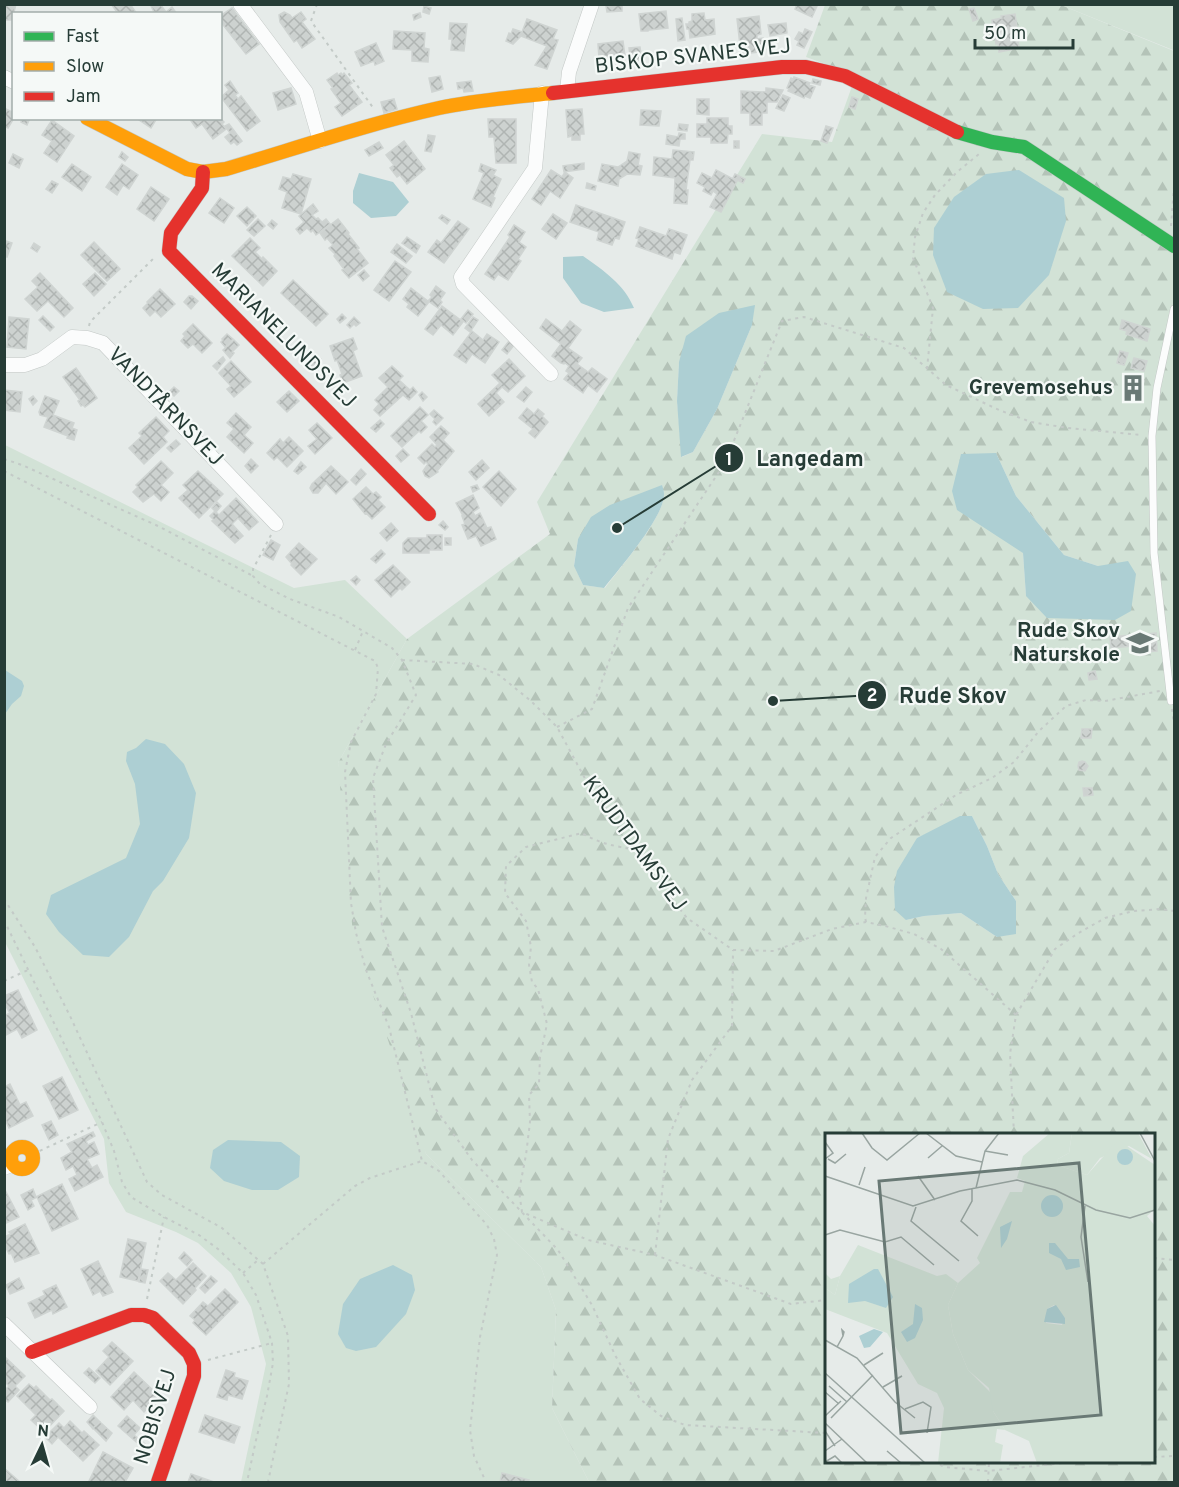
<svg xmlns="http://www.w3.org/2000/svg" width="1179" height="1487" font-family="Overpass,sans-serif">
	<defs>
		<pattern id="forest-firs" width="22" height="20" patternUnits="userSpaceOnUse" patternTransform="scale(1.5)"><rect width="22" height="20" fill="#d2e2d6"/><path d="M5 1l3.5 6h-7zM16 11l3.5 6h-7z" fill="#b4c3b8"/></pattern>
		<pattern id="building-cross-hatch" width="8" height="8" patternUnits="userSpaceOnUse" patternTransform="scale(1.5)"><rect width="8" height="8" fill="#cdd2d0"/><path d="M0 0l8 8M0 8l8-8" fill="none" stroke="#b0b5b3"/></pattern>
	</defs>
	<rect width="100%" height="100%" fill="#e6ebe9"/>
	<!-- green -->
	<g fill="#d2e2d6">
		<polygon points="1061,5 1174,5 1174,51 1173,50"/>
		<polygon points="5,445 294,588 345,580 407,639 338,763 426,1154 541,1267 556,1310 552,1408 589,1482 241,1482 266,1364 251,1307 231,1273 198,1243 176,1232 126,1212 109,1183 104,1139 5,942"/>
	</g>
	<!-- forest -->
	<path fill="url(#forest-firs)" fill-rule="evenodd" d="M825,5h236l113,46v1431h-585l-37,-74 4,-98 -15,-43 -115,-113 -73,-219 -15,-172 69,-124 143,-105 -13,-32 225,-368 70,8 24,-67 -50,-18zM752,325l-35,84 -24,43 -11,5 -5,-56 2,-39zM996,453l20,43 48,59 34,11 -72,30 -3,-43zM662,485c0,2 2,7 2,9 1,22 -45,75 -59,94l-22,-3 -9,-20 4,-26zM972,816l15,30 11,28 18,27 -19,36 -36,-24 -37,3 -18,4 11,-82 20,-9zM826,1134h328v328h-328z"/>
	<!-- water -->
	<g fill="#adcfd3">
		<polygon points="1019,170 1064,198 1066,221 1049,275 1018,308 983,309 947,292 933,255 934,228 954,197 986,174"/>
		<polygon points="359,173 393,182 409,202 396,216 371,218 353,203 353,191"/>
		<path d="M583,256c21,15 41,28 51,52l-30,4 -23,-9 -18,-25v-21z"/>
		<polygon points="755,305 752,325 717,409 693,452 681,457 677,401 679,362 686,336 719,313"/>
		<polygon points="996,453 1016,496 1064,555 1098,566 1128,561 1136,574 1131,611 1115,620 1047,618 1026,596 1023,553 957,510 952,491 961,454"/>
		<path d="M662,485c1,3 2,6 2,9 1,22 -45,75 -60,94l-21,-3 -9,-19 4,-27 13,-22 19,-12z"/>
		<polygon points="5,670 22,681 24,686 21,696 12,704 5,714"/>
		<polygon points="146,739 165,744 184,764 196,793 189,838 163,881 153,891 129,937 109,957 83,955 59,932 46,914 51,895 126,858 140,824 135,784 126,761 127,752 136,748"/>
		<polygon points="960,816 972,816 987,846 998,874 1016,901 1016,934 997,937 961,913 924,916 906,920 895,910 894,887 897,871 917,838"/>
		<polygon points="228,1140 281,1142 300,1156 299,1177 278,1190 252,1190 224,1181 210,1168 213,1150"/>
		<polygon points="393,1265 412,1275 415,1290 406,1314 376,1347 356,1351 346,1348 338,1334 343,1304 360,1279"/>
	</g>
	<!-- building -->
	<g fill="url(#building-cross-hatch)" stroke="#cfd4d2" stroke-width="1.5">
		<polygon points="4,4 16,4 12,20 4,20"/>
		<polygon points="111,4 130,4 137,14 115,14 117,12"/>
		<polygon points="152,4 160,4 166,12 172,7 177,14 155,14 151,6"/>
		<polygon points="797,4 818,4 812,17 795,9"/>
		<polygon points="622,5 622,11 607,12 606,6"/>
		<polygon points="424,6 431,8 429,14 423,12"/>
		<polygon points="232,8 259,44 246,54 220,21 220,16"/>
		<polygon points="974,8 978,19 973,21 969,9"/>
		<polygon points="666,11 668,28 649,30 648,31 641,31 639,14"/>
		<polygon points="284,12 290,15 292,18 301,12 306,19 302,22 315,39 302,48 297,40 294,42 280,22 279,15"/>
		<polygon points="420,13 421,17 414,20 413,15"/>
		<polygon points="704,13 705,20 714,19 715,34 690,38 689,29 687,29 686,24 689,24 689,22 692,21 692,14"/>
		<polygon points="1015,14 1019,41 1018,41 1019,48 999,52 998,43 996,44 995,36 993,36 992,20 1002,18 1001,16"/>
		<polygon points="759,16 761,34 757,35 757,39 763,38 764,47 758,47 759,52 741,54 737,19"/>
		<polygon points="682,18 685,40 678,41 676,19"/>
		<polygon points="527,19 557,30 553,39 558,40 547,69 535,65 547,46 521,36 513,44 506,41 509,33 511,34 513,29 522,32"/>
		<polygon points="450,23 467,24 464,51 451,50 452,39 449,39"/>
		<polygon points="786,23 787,33 770,36 768,25"/>
		<polygon points="805,29 812,32 804,48 797,45 799,41 795,39 799,32 803,34"/>
		<polygon points="394,31 425,33 424,48 429,49 428,62 412,61 412,50 393,49"/>
		<polygon points="623,41 625,56 599,58 598,44"/>
		<polygon points="376,43 384,61 375,65 374,61 361,66 355,52"/>
		<polygon points="640,47 642,61 631,62 629,48"/>
		<polygon points="337,73 338,75 341,73 342,75 344,73 352,83 349,85 362,102 342,116 335,107 341,103 331,89 333,88 327,80"/>
		<polygon points="440,76 443,89 432,92 429,78"/>
		<polygon points="794,77 810,83 809,85 815,87 810,98 805,96 804,98 788,91 789,89 787,88 791,78 793,79"/>
		<polygon points="813,79 821,81 820,85 812,83"/>
		<polygon points="230,81 238,93 235,95 238,99 241,96 260,121 247,131 221,97 229,90 225,85"/>
		<polygon points="471,81 473,91 464,92 463,88 458,89 457,83"/>
		<polygon points="291,88 296,104 278,110 273,93"/>
		<polygon points="766,88 783,90 777,102 767,102 767,113 762,113 762,125 750,125 750,113 741,113 741,91 766,92"/>
		<polygon points="783,95 790,98 784,111 776,108"/>
		<polygon points="852,97 858,99 855,109 849,107"/>
		<polygon points="394,99 397,109 384,113 381,102"/>
		<polygon points="697,99 709,99 709,115 697,114"/>
		<polygon points="4,108 14,113 14,118 8,128 4,126"/>
		<polygon points="582,109 584,134 580,134 580,140 572,140 572,136 568,137 566,110"/>
		<polygon points="641,110 661,111 659,126 640,125"/>
		<polygon points="30,118 27,125 21,122 22,118"/>
		<polygon points="136,118 157,118 151,128"/>
		<polygon points="189,118 220,118 224,122 222,124 226,129 213,139 202,124 196,128"/>
		<polygon points="707,118 728,118 728,126 732,126 732,134 728,134 727,143 711,143 711,137 697,137 697,124 707,124"/>
		<polygon points="488,119 516,119 516,163 496,163 494,137 489,137"/>
		<polygon points="52,120 74,136 57,162 44,153 52,141 42,135"/>
		<polygon points="229,124 242,141 237,145 234,142 231,144 225,137 230,133 225,126"/>
		<polygon points="679,124 688,125 687,131 678,130"/>
		<polygon points="826,126 833,128 827,143 821,141"/>
		<polygon points="679,133 685,134 685,139 680,139 679,146 666,144 667,135 678,137"/>
		<polygon points="428,135 435,136 431,152 425,151"/>
		<polygon points="404,141 425,169 407,184 400,175 397,177 390,168 394,165 386,155"/>
		<rect x="734" y="141" width="5" height="7"/>
		<polygon points="379,142 383,148 369,156 365,150"/>
		<polygon points="673,150 694,152 693,160 690,160 686,190 688,190 687,204 674,203 675,178 653,175 654,157 672,159"/>
		<polygon points="122,152 128,157 125,161 119,157"/>
		<polygon points="629,152 640,154 638,165 642,166 640,175 627,174 619,179 618,186 598,181 602,164 618,167 627,161"/>
		<polygon points="13,154 23,159 19,168 9,163"/>
		<polygon points="584,163 584,169 564,172 563,166"/>
		<polygon points="72,164 91,177 82,191 62,177"/>
		<polygon points="122,164 138,175 129,189 123,185 117,195 106,187"/>
		<polygon points="481,164 496,170 493,175 501,179 493,197 495,198 491,207 473,199 484,173 479,171"/>
		<polygon points="551,170 562,177 565,172 573,178 560,198 550,191 541,205 532,199"/>
		<polygon points="716,170 737,181 721,212 710,207 717,194 713,191 711,195 703,191 705,187 697,183 702,173 712,178"/>
		<polygon points="293,174 311,179 301,214 282,208 287,192 279,189 283,177 291,179"/>
		<polygon points="735,174 745,179 743,183 733,178"/>
		<polygon points="52,181 58,184 52,193 46,189"/>
		<polygon points="587,183 596,186 595,190 586,188"/>
		<polygon points="151,187 169,199 154,221 137,209"/>
		<polygon points="220,198 234,208 224,223 209,213"/>
		<polygon points="313,204 318,211 312,215 316,219 318,218 322,222 326,219 330,224 316,235 313,230 311,232 307,228 300,234 296,229 304,222 299,216"/>
		<polygon points="576,205 625,222 619,239 615,238 612,245 597,240 599,232 570,222"/>
		<polygon points="247,207 256,216 247,226 237,216"/>
		<polygon points="553,214 567,223 556,239 542,229"/>
		<polygon points="442,215 450,220 447,224 439,218"/>
		<polygon points="258,219 265,226 254,236 247,230"/>
		<polygon points="338,219 349,233 348,234 359,248 357,249 368,263 349,278 342,270 344,269 334,256 335,254 329,248 333,245 327,238 325,240 320,233"/>
		<polygon points="272,220 277,224 273,229 268,225"/>
		<polygon points="458,221 469,229 444,263 428,252 437,240 441,243"/>
		<polygon points="514,225 525,232 519,242 526,247 518,259 521,261 508,280 498,274 494,280 485,274 510,237 508,235"/>
		<polygon points="640,227 666,236 669,229 687,235 680,254 674,252 672,259 636,246 639,239 636,238"/>
		<polygon points="407,237 420,246 416,253 402,243"/>
		<polygon points="250,238 260,248 255,252 262,259 263,257 277,271 263,286 232,256"/>
		<polygon points="6,241 12,243 7,257 4,256"/>
		<polygon points="94,242 120,269 107,281 81,255"/>
		<polygon points="34,243 40,247 37,252 31,248"/>
		<polygon points="397,244 412,256 406,263 391,252"/>
		<polygon points="395,261 411,272 389,301 374,290"/>
		<polygon points="364,270 369,276 363,281 358,275"/>
		<polygon points="40,273 73,308 64,317 48,301 37,311 25,299 38,287 32,281"/>
		<polygon points="95,273 106,284 94,296 83,284"/>
		<polygon points="293,280 328,314 316,326 281,293"/>
		<polygon points="436,286 445,293 440,300 442,302 438,308 428,301 432,297 430,295"/>
		<polygon points="411,288 429,302 418,316 407,307 409,304 403,299"/>
		<polygon points="160,289 175,304 161,317 155,311 150,316 143,308 148,303 147,302"/>
		<polygon points="189,296 192,296 198,301 191,309 184,302"/>
		<polygon points="442,306 463,322 453,335 441,325 433,335 425,329"/>
		<polygon points="468,310 473,314 466,323 461,319"/>
		<polygon points="342,314 346,318 340,323 337,319"/>
		<polygon points="43,316 54,327 50,331 39,320"/>
		<polygon points="9,317 29,319 26,349 7,347"/>
		<polygon points="354,317 360,323 356,326 354,324 350,328 347,325"/>
		<polygon points="473,317 478,320 470,332 465,328"/>
		<polygon points="546,319 562,331 570,321 581,330 568,348 582,358 577,364 588,372 592,368 607,379 597,392 588,385 583,393 564,379 569,373 566,371 569,366 565,363 564,364 561,363 552,356 561,344 540,328"/>
		<polygon points="1122,320 1150,329 1147,341 1126,334 1127,331 1120,329"/>
		<polygon points="193,324 212,343 202,353 193,344 188,348 181,341 185,336 183,334"/>
		<polygon points="472,331 483,340 487,334 499,342 485,363 472,354 466,363 454,355"/>
		<polygon points="227,334 233,339 225,347 221,342 223,340 222,339"/>
		<polygon points="353,338 357,349 353,351 362,376 343,383 340,375 342,374 337,360 335,361 330,346"/>
		<polygon points="234,340 239,345 232,352 234,353 230,358 223,350"/>
		<polygon points="509,341 514,345 507,354 502,350"/>
		<polygon points="1120,351 1128,353 1124,365 1117,363"/>
		<polygon points="316,354 321,359 312,367 307,363"/>
		<polygon points="223,357 225,360 217,370 213,366"/>
		<polygon points="1134,358 1147,361 1144,371 1131,368"/>
		<polygon points="509,359 525,376 508,392 502,387 496,393 504,402 489,416 478,404 500,383 492,375"/>
		<polygon points="231,361 251,382 234,397 227,389 231,386 219,373"/>
		<polygon points="392,366 403,376 399,380 410,390 413,387 417,392 409,400 403,395 380,416 374,410 379,404 375,400 388,387 379,378"/>
		<polygon points="76,368 97,398 85,407 83,405 81,406 78,401 80,400 63,377"/>
		<polygon points="1128,376 1144,381 1138,399 1123,395"/>
		<polygon points="174,387 179,391 174,396 169,392"/>
		<polygon points="526,387 532,392 524,402 517,397"/>
		<polygon points="4,390 22,392 20,412 4,410"/>
		<polygon points="289,391 299,401 287,412 277,402"/>
		<polygon points="422,392 427,397 423,401 419,395"/>
		<polygon points="33,396 37,401 33,405 29,399"/>
		<polygon points="45,396 59,401 53,415 74,423 72,428 77,430 74,440 67,438 68,436 44,427 48,417 40,415 39,412"/>
		<polygon points="420,407 428,415 421,421 427,427 421,433 419,431 402,447 391,436"/>
		<polygon points="527,408 534,414 538,409 544,414 542,416 548,422 535,438 529,433 533,429 519,418"/>
		<polygon points="434,410 443,418 436,425 433,422 435,419 430,414"/>
		<polygon points="236,413 251,427 244,435 253,443 244,453 227,437 234,429 227,423"/>
		<polygon points="156,417 169,431 163,437 167,442 144,464 129,448 142,436 139,433"/>
		<polygon points="380,420 384,424 376,432 371,428"/>
		<polygon points="317,423 332,438 315,454 308,446 317,439 309,430"/>
		<polygon points="441,426 449,433 443,440 454,451 437,471 438,472 429,478 425,476 423,471 428,464 426,462 424,464 418,458 432,444 435,447 437,445 430,437"/>
		<polygon points="289,437 303,451 287,467 277,457 274,460 267,453 280,439 283,443"/>
		<polygon points="176,440 180,444 171,452 167,448"/>
		<polygon points="403,449 409,455 401,462 396,456"/>
		<polygon points="251,459 258,466 251,473 245,466"/>
		<polygon points="482,460 489,468 476,480 469,472"/>
		<polygon points="161,461 173,473 161,485 169,492 161,501 154,494 143,502 133,492 138,487 136,485"/>
		<polygon points="301,462 306,467 298,474 294,471"/>
		<polygon points="331,466 348,482 336,494 326,483 318,493 313,493 310,488 312,484"/>
		<polygon points="361,469 366,474 356,485 351,480"/>
		<polygon points="198,471 223,494 199,518 179,498 188,490 183,485"/>
		<polygon points="499,471 516,489 501,506 483,487"/>
		<polygon points="477,485 479,489 473,492 471,487"/>
		<polygon points="366,487 373,494 376,492 381,497 378,500 385,507 372,519 366,513 365,514 353,499"/>
		<polygon points="473,495 479,508 473,512 475,516 480,513 487,528 491,527 496,539 481,546 476,536 468,539 462,525 465,524 462,516 463,516 456,503"/>
		<polygon points="236,498 258,522 249,530 238,518 232,524 243,536 235,543 212,521 214,520 210,516 215,511 212,508 217,502 221,506 216,512 219,515"/>
		<polygon points="443,521 448,527 445,530 439,525"/>
		<polygon points="391,523 398,531 387,541 380,533"/>
		<polygon points="427,535 442,535 442,550 429,550 429,553 403,553 403,543 408,538 427,538"/>
		<rect x="445" y="538" width="6" height="7"/>
		<polygon points="271,540 280,545 273,560 263,555"/>
		<polygon points="299,543 317,559 301,575 291,565 292,564 286,557"/>
		<polygon points="381,550 385,554 376,563 371,559"/>
		<polygon points="393,565 410,582 402,590 400,588 391,597 375,580"/>
		<polygon points="356,576 360,580 356,585 351,580"/>
		<polygon points="1156,633 1157,651 1133,653 1133,646 1111,648 1110,637"/>
		<polygon points="1095,671 1097,679 1089,680 1088,673"/>
		<polygon points="1082,729 1092,729 1091,738 1081,738"/>
		<polygon points="1082,761 1085,762 1088,766 1085,771 1079,770 1078,766 1079,762"/>
		<polygon points="1083,788 1092,788 1093,795 1084,796"/>
		<polygon points="18,990 37,1030 22,1038 17,1029 6,1035 4,1032 4,1016 10,1013 4,1003 4,996"/>
		<polygon points="62,1077 78,1110 59,1119 43,1086"/>
		<polygon points="10,1084 20,1105 26,1102 33,1116 9,1128 4,1117 4,1087"/>
		<polygon points="51,1121 58,1135 49,1140 42,1125"/>
		<polygon points="93,1132 95,1136 86,1141 88,1145 94,1142 99,1154 87,1159 92,1168 97,1165 103,1177 75,1191 69,1179 77,1175 73,1166 66,1170 61,1158 72,1152 67,1144"/>
		<polygon points="62,1184 78,1219 52,1231 37,1197 31,1200 34,1206 28,1210 21,1195 33,1189 36,1197"/>
		<polygon points="4,1188 19,1217 4,1224"/>
		<polygon points="25,1224 39,1253 15,1262 12,1255 13,1255 13,1253 9,1254 4,1244 4,1237 11,1234 9,1232"/>
		<polygon points="128,1239 146,1243 138,1281 120,1277"/>
		<polygon points="184,1252 192,1260 187,1266 179,1258"/>
		<polygon points="98,1261 113,1292 103,1296 100,1291 93,1295 81,1269"/>
		<polygon points="193,1263 206,1276 195,1288 196,1290 183,1304 160,1281 168,1273 176,1280"/>
		<polygon points="141,1269 148,1270 145,1283 139,1282"/>
		<polygon points="211,1276 217,1281 205,1293 200,1288"/>
		<polygon points="19,1278 24,1288 10,1294 6,1285"/>
		<polygon points="56,1285 67,1307 53,1314 52,1310 35,1318 28,1303 45,1295 43,1291"/>
		<polygon points="225,1289 238,1302 206,1335 193,1323 195,1320 190,1316 203,1302 208,1306"/>
		<polygon points="112,1342 133,1361 110,1385 96,1371 109,1357 103,1351"/>
		<polygon points="4,1356 25,1376 15,1386 19,1390 8,1402 4,1399 4,1391 9,1386 4,1381"/>
		<polygon points="89,1368 100,1378 95,1383 84,1373"/>
		<polygon points="226,1370 235,1373 234,1377 248,1381 242,1399 228,1395 227,1400 217,1397"/>
		<polygon points="134,1372 159,1396 144,1412 133,1400 124,1410 111,1397"/>
		<polygon points="29,1384 34,1388 36,1386 50,1400 52,1399 64,1411 44,1432 31,1420 36,1415 17,1396"/>
		<polygon points="93,1415 100,1422 93,1429 87,1422"/>
		<polygon points="205,1415 240,1427 234,1443 199,1432"/>
		<polygon points="127,1416 140,1428 134,1435 145,1444 142,1447 118,1426"/>
		<polygon points="70,1421 82,1433 84,1431 99,1445 83,1461 58,1437 52,1444 43,1435 46,1432 48,1434 59,1423 64,1428"/>
		<polygon points="100,1422 112,1433 106,1441 93,1428"/>
		<polygon points="103,1452 133,1468 125,1482 92,1482 89,1481"/>
		<polygon points="4,1468 20,1482 4,1482"/>
		<polygon points="502,1473 529,1480 528,1482 500,1482"/>
		<polygon points="191,1474 214,1482 188,1482"/>
	</g>
	<g fill="none" stroke-linecap="round" stroke-linejoin="round">
		<defs>
			<polyline id="lane" points="1171,701 1154,553 1152,436 1157,388 1174,309"/>
			<g id="street">
				<polyline points="240,4 306,92 320,141"/>
				<polyline points="4,77 14,82"/>
				<polyline points="567,91 569,72 592,4"/>
				<polyline points="542,93 535,168 461,277 463,284 551,374"/>
				<polyline points="4,365 25,365 42,359 72,337 87,338 103,343 276,524"/>
				<polyline points="4,1168 13,1164"/>
				<polyline points="4,1324 90,1407"/>
			</g>
			<polyline id="fast" points="957,132 992,142 1024,147 1174,246"/>
			<g id="slow">
				<path d="M87,118l100,51 16,3 23,-3c71,-21 141,-45 213,-61 37,-8 76,-11 114,-15"/>
				<circle cx="22" cy="1158" r="11"/>
			</g>
			<g id="jam">
				<polyline points="553,93 782,67 806,67 845,76 957,132"/>
				<polyline points="203,172 202,188 171,233 169,251 429,514"/>
				<polyline points="32,1352 131,1315 144,1315 153,1318 189,1353 194,1364 194,1376 158,1482"/>
			</g>
		</defs>
		<!-- lane casing -->
		<use href="#lane" stroke="#c3c8c6" stroke-width="8"/>
		<!-- street casing -->
		<use href="#street" stroke="#c3c8c6" stroke-width="15"/>
		<!-- fast casing -->
		<use href="#fast" stroke="#c2c8c6" stroke-width="15"/>
		<!-- slow casing -->
		<use href="#slow" stroke="#c2c8c6" stroke-width="15"/>
		<!-- jam casing -->
		<use href="#jam" stroke="#c2c8c6" stroke-width="15"/>
		<!-- path -->
		<g stroke="#c3cac7" stroke-width="2" stroke-dasharray="3 4.5" stroke-linecap="butt">
			<polyline points="317,4 311,21 374,109"/>
			<polyline points="1171,226 1174,187"/>
			<polyline points="89,326 90,322 155,257"/>
			<polyline points="927,369 933,308 913,258 915,237 923,213 935,195 957,172 979,154"/>
			<polyline points="4,459 22,465 158,526 253,576"/>
			<polyline points="4,471 375,661 378,668 376,694 351,742 345,772 351,903 356,933 366,970 389,1027 422,1161"/>
			<polyline points="271,535 253,569 253,576 260,584 290,599 339,617 392,648 402,660 416,695 386,744 373,778 382,927 411,1013 435,1108 472,1160 558,1250 592,1305 615,1355 640,1399 661,1416 685,1425 826,1433"/>
			<polyline points="355,650 363,631"/>
			<polyline points="402,660 473,664 499,675 531,701 557,727 588,784 660,884 687,918 733,950 774,951 832,929 866,922 885,926 914,934 941,949 1016,1015"/>
			<polyline points="1172,709 1174,724"/>
			<polyline points="557,727 592,709 628,608 725,463 782,321 804,317 904,348 946,385 999,410 1031,422 1068,428 1142,435"/>
			<path d="M636,850c-21,-4 -36,-6 -54,-17l-56,14 -20,19 -1,27 21,28 5,26 -2,18 3,17 6,7 9,35 -7,33 -1,27 -10,11 1,27 -4,33 -7,36 3,21 66,28 67,15 136,49 35,-4"/>
			<polyline points="4,899 35,947 70,1016 147,1182 162,1195 222,1228 263,1264 288,1336 289,1384 268,1482"/>
			<polyline points="4,920 102,1122 114,1151 122,1182 131,1197 164,1217 199,1235 218,1249 243,1273 256,1295 272,1343 273,1363 267,1396 256,1440 247,1482"/>
			<polyline points="866,922 865,917 866,898 875,857 891,838 956,795 992,778 1014,762 1039,731 1066,706 1086,700 1105,701 1160,691"/>
			<polyline points="4,981 28,970"/>
			<polyline points="1014,1134 1010,1054 1016,1015 1055,949 1077,934 1105,918 1134,911 1161,909 1174,911"/>
			<polyline points="33,1154 102,1122"/>
			<polyline points="655,1255 668,1139 692,1080 732,1026 733,950"/>
			<polyline points="1154,1258 1174,1260"/>
			<polyline points="263,1264 355,1186 370,1178 422,1161 439,1171 487,1225 494,1239 497,1255 480,1337 470,1430 474,1456 486,1482"/>
			<polyline points="243,1273 258,1260"/>
			<polyline points="147,1299 164,1217"/>
			<polyline points="208,1360 272,1343"/>
			<polyline points="1154,1457 1174,1456"/>
			<polyline points="933,1462 945,1467 988,1471 1072,1462"/>
			<polyline points="988,1482 989,1462"/>
		</g>
		<!-- lane -->
		<use href="#lane" stroke="#fbfcfc" stroke-width="7"/>
		<!-- street -->
		<use href="#street" stroke="#fbfcfc" stroke-width="14"/>
		<!-- fast -->
		<use href="#fast" stroke="#30b455" stroke-width="14"/>
		<!-- slow -->
		<use href="#slow" stroke="#ff9f0a" stroke-width="14"/>
		<!-- jam -->
		<use href="#jam" stroke="#e5322d" stroke-width="14"/>
	</g>
	<!-- icons -->
	<defs>
		<symbol id="building-bare" viewBox="-9 -9 18 18"><path d="M-4-6H4V6H1V3H-1V6H-4ZM-2.5-4.3h1.7v1.8h-1.7ZM.8-4.3h1.7v1.8H.8ZM-2.5-1h1.7V.8h-1.7ZM.8-1h1.7V.8H.8Z" fill="#697975" stroke="#f5f9f7" stroke-width="2.5" paint-order="stroke"/></symbol>
		<symbol id="school-bare" viewBox="-9 -9 18 18"><path d="M0-5L7-2L0 1L-7-2ZM-4 1L0 2.5L4 1V4Q0 6-4 4Z" fill="#697975" stroke="#f5f9f7" stroke-width="2.5" paint-order="stroke"/></symbol>
	</defs>
	<g fill-rule="evenodd">
		<use href="#building-bare" x="1114" y="369" width="38" height="38"/>
		<use href="#school-bare" x="1121" y="624" width="38" height="38"/>
	</g>
	<g text-anchor="middle" dominant-baseline="central" stroke-width="4.5" stroke-linejoin="round" paint-order="stroke">
		<!-- street labels -->
		<g font-size="21" fill="#263c36" stroke="#f5f9f7">
			<text transform="translate(693 57) rotate(-6)">BISKOP SVANES VEJ</text>
			<text transform="translate(283 336) rotate(45)">MARIANELUNDSVEJ</text>
			<text transform="translate(165 407) rotate(46)">VANDTÅRNSVEJ</text>
			<text transform="translate(634 844) rotate(54)">KRUDTDAMSVEJ</text>
			<text transform="translate(156 1417) rotate(-73)">NOBISVEJ</text>
		</g>
		<!-- poi labels -->
		<g font-size="21" font-weight="bold" fill="#263c36" stroke="#f5f9f7" text-anchor="end">
			<text x="1113" y="388">Grevemosehus</text>
			<text x="1120" y="631">Rude Skov<tspan x="1120" dy="24">Naturskole</tspan></text>
		</g>
	</g>
	<!-- overview -->
	<g transform="translate(825 1133)">
		<rect width="330" height="330" fill="#e6ebe9"/>
		<path d="M247,0h66l14,26 -23,-13 -29,12 -13,17 -30,-10 1,-6 11,-6zM33,112l79,31 9,-2 12,9 -10,22 5,29 15,36 25,25v16l12,19 -8,-1 -2,13 8,3 -3,18h-62l6,-55 -7,-15 -19,-9 -31,-51 -62,-24v-21l10,7 5,-19z" fill="#d2e2d6"/>
		<path d="M225,0h22l-3,20 -11,6 -1,6 30,10 31,-35 37,25v44l-8,7 8,10v237h-118l-8,-22 -24,-11 -12,-19 -4,-23 -21,-18 -15,-36 -5,-29 10,-22 22,-20 -3,-5 33,-66h12l3,-11 -8,-3 6,-22zM229,172l11,13 -3,7 -16,-2 1,-14zM0,140l6,6 9,-3 -5,19 -10,-7z" fill="#d2e2d6" fill-rule="evenodd"/>
		<path d="M292 24a8 8 0 1 1 16 0a8 8 0 1 1-16 0ZM216 73a11 11 0 1 1 22 0a11 11 0 1 1-22 0ZM187,88l-5,18 -6,9 -1,-21zM224,110h6l13,16h11l1,8 -14,3 -5,-11 -12,-6zM49,136h4l15,28 -7,11 -21,-7 -17,2 1,-19zM90,171l7,4 1,12 -8,18 -8,4 -6,-10 12,-8zM231,172l9,13v6l-21,-2 3,-13zM49,196l9,3 -13,15 -6,1 -5,-12z" fill="#adcfd3"/>
		<path fill="none" stroke="#99a5a1" stroke-width="1.5" d="M37,0l10,15 15,12 33,-27M101,0l30,23 26,6M315,0l15,28M0,9l8,11 -8,6M160,18l23,4M103,25l14,-12M3,26l7,4 11,-9M0,43l88,30 47,-15 57,-11 38,10 41,20 34,8 25,-8M93,43l17,24M34,52l6,-18M147,55v13l-11,20 17,15M151,55l9,-37 14,-18M260,73l-4,31 7,45M91,74l-5,14 48,40M0,102l15,-5 45,12 16,-5 33,28M0,207l32,18 38,44 20,16M12,214l6,-11 1,-4 -2,-2 1,6M39,232l19,-12M0,240l100,90M4,253l18,16M58,254l19,-11 -4,2M0,259l14,12M80,276l18,-7 8,5 -4,26M0,283l16,-15M6,285l42,-43M0,290l42,40M0,298l10,15M0,318l17,-12M62,318l14,12M0,329l10,-6 7,7"/>
		<path fill="#697975" fill-opacity="0.15" stroke="#697975" stroke-width="3" d="M254,30l22,252 -200,18 -22,-252z"/>
		<rect width="330" height="330" fill="none" stroke="#263c36" stroke-width="3"/>
	</g>
	<!-- callouts -->
	<path fill="none" stroke="#263c36" stroke-width="2" d="M617 528L729 458M773 701L872 695"/>
	<g fill="#263c36" stroke="#f5f9f7" stroke-width="2">
		<circle cx="617" cy="528" r="6"/>
		<circle cx="773" cy="701" r="6"/>
		<circle cx="729" cy="458" r="15"/>
		<circle cx="872" cy="695" r="15"/>
	</g>
	<g font-size="18" text-anchor="middle" font-weight="bold" fill="#fff">
		<text x="729" y="465">1</text>
		<text x="872" y="701">2</text>
	</g>
	<g font-size="22" text-anchor="middle" font-weight="bold" fill="#263c36" stroke="#f5f9f7" stroke-width="4.5" stroke-linejoin="round" paint-order="stroke">
		<text x="810" y="466">Langedam</text>
		<text x="953" y="703">Rude Skov</text>
	</g>
	<!-- border -->
	<rect width="1179" height="1487" fill="none" stroke="#263c36" stroke-width="12"/>
	<!-- legend -->
	<rect x="12" y="12" width="210" height="108" fill="#f5f9f7" stroke="#a2adaa" stroke-width="1.5"/>
	<rect x="24" y="32" width="30" height="9" fill="#30b455" stroke="#a2adaa" stroke-width="1.5"/>
	<text x="66" y="42" font-size="18" fill="#263c36">Fast</text>
	<rect x="24" y="62" width="30" height="9" fill="#ff9f0a" stroke="#a2adaa" stroke-width="1.5"/>
	<text x="66" y="72" font-size="18" fill="#263c36">Slow</text>
	<rect x="24" y="92" width="30" height="9" fill="#e5322d" stroke="#a2adaa" stroke-width="1.5"/>
	<text x="66" y="102" font-size="18" fill="#263c36">Jam</text>
	<!-- north arrow -->
	<g transform="translate(42 1445) rotate(5)" stroke="#f5f9f7" stroke-width="4.5" paint-order="stroke">
	<path d="M0-4.5L10 22L0 15L-10 22Z" fill="#263c36"/>
	<text y="-9" font-size="16" font-weight="bold" text-anchor="middle" fill="#263c36">N</text>
	</g>
	<!-- scale -->
	<path d="M975 39v9h98v-9" fill="none" stroke="#263c36" stroke-width="3"/>
	<text x="984" y="39" font-size="18" fill="#263c36" stroke="#f5f9f7" stroke-width="4.5" paint-order="stroke">50 m</text>
</svg>
